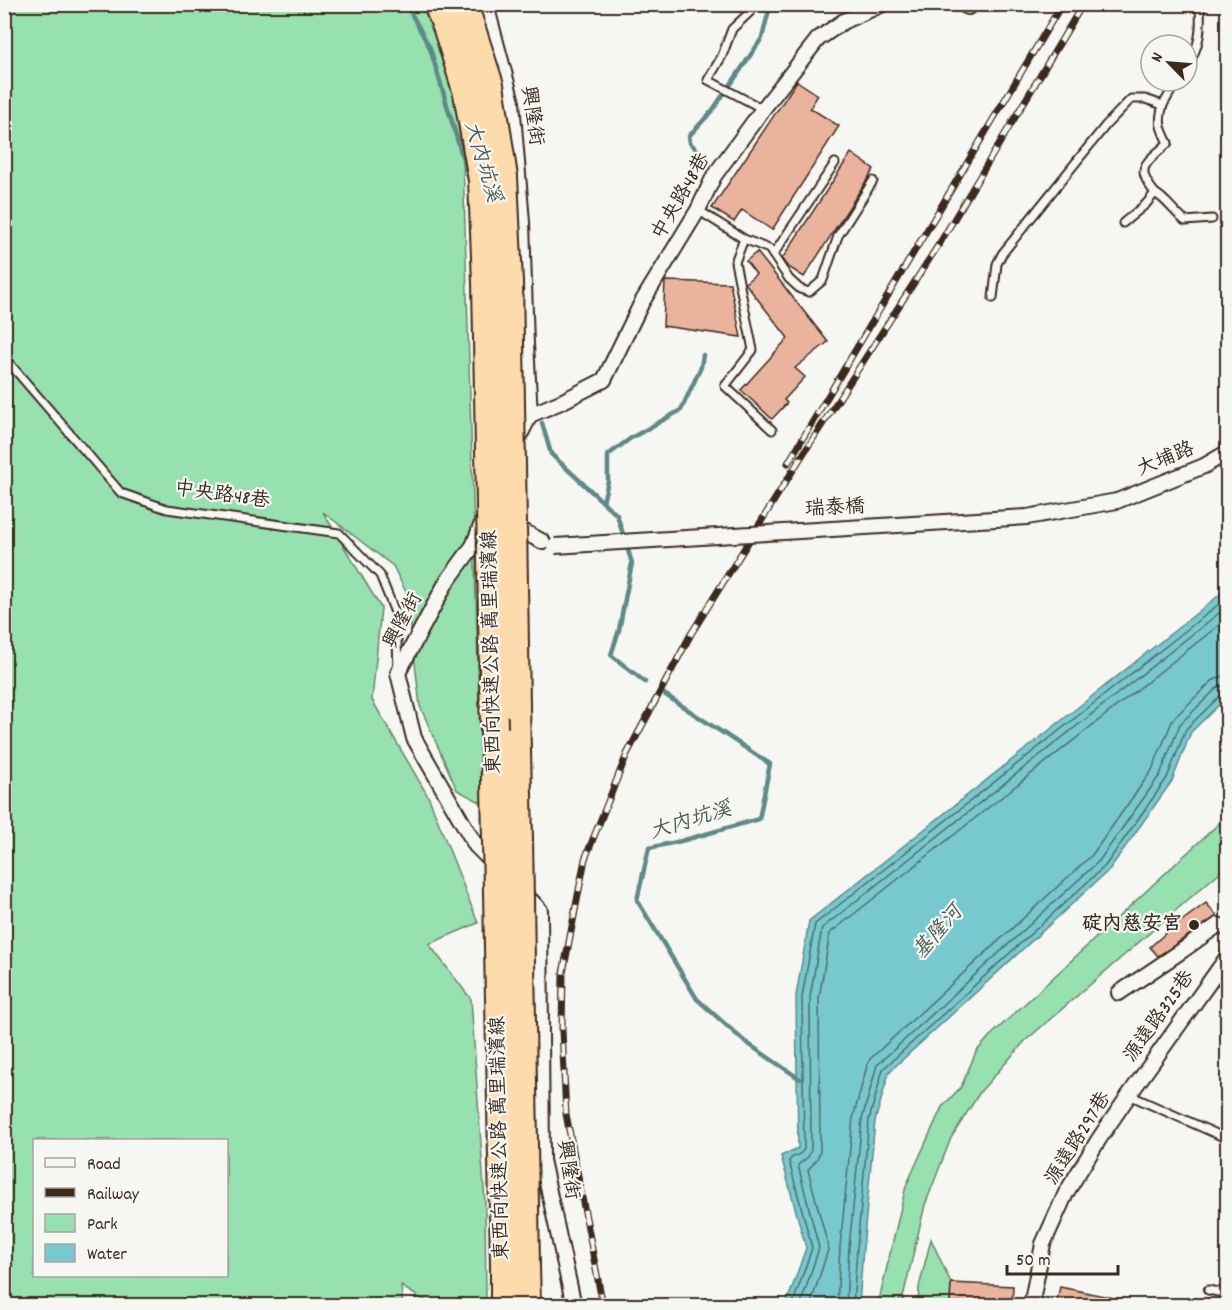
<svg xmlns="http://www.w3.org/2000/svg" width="1232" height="1310" font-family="Dekko,'LXGW WenKai TC',sans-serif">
	<rect width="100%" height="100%" fill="#f6f6f2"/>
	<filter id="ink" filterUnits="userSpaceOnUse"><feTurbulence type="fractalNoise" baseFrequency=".0167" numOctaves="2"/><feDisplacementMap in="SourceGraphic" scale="12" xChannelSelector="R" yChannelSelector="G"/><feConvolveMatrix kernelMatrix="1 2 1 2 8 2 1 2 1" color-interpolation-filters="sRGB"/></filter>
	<g filter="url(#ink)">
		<!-- green -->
		<g fill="#97e0b0" stroke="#698567" stroke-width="1.5" fill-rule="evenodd">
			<path d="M5,5h418l28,63 12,91 19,644 -25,-13 -37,-84 -13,-112 -14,-28 -70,-54 58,96 -9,92 57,98 49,125 -49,21 42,55 14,204 1,102h-57l-2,-3 -26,-16 2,19 -398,1zM34,1140h192v136h-192z"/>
			<polygon points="1227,816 1227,866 1025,1041 980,1092 951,1138 925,1205 903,1297 903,1305 878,1305 906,1186 942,1107 961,1087 976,1052 989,1037"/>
			<polygon points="931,1239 951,1283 950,1305 918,1306 919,1287"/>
		</g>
		<!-- water -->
		<polygon fill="#77c9cf" stroke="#5f8988" stroke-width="1.5" points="1227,589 1227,697 1191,732 1172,781 1109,870 889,1072 875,1121 863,1248 859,1305 786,1305 806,1248 781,1156 798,1148 796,996 809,921"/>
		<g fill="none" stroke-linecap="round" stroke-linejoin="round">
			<!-- shore -->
			<g stroke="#536a65" stroke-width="1.5">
				<path d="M792,1306l20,-58 -23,-87c3,-6 12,-5 15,-12l-2,-152 13,-73 413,-327"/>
				<polyline points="800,1306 819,1248 798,1165 808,1157 811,1150 810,997 822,928 1228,606"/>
				<polyline points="810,1306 828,1250 827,1242 808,1170 817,1159 820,1151 819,998 830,933 1228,618"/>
				<polyline points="837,1306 840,1247 853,1118 867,1066 870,1059 1092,855 1152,770 1173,719 1212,681 1220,677 1228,676"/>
				<polyline points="846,1306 849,1247 862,1119 877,1065 1099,861 1160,775 1180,724 1216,689 1221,686 1228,685"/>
				<polyline points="853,1306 857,1248 869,1120 883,1069 1105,866 1167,778 1186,729 1221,695 1228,693"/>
			</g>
			<!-- stream -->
			<g stroke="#5f8988" stroke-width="4.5">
				<polyline points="406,4 430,48 469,179"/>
				<polyline points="729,87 762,38 768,14 772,4"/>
				<polyline points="704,165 702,155 690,143 689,136 712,111 723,95"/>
				<polyline points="542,423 551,454 617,515 632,563 619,630 611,655 645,682"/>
				<polyline points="603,502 608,481 608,455 631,438 681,410 701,367 703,355"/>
				<polyline points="661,692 770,764 759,819 681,841 649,848 637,900 697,999 744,1041 800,1079"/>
			</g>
		</g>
		<!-- building -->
		<g fill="#eab39e" stroke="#3b2a1e" stroke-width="1.5">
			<polygon points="797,81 818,95 810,108 839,126 772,230 742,210 734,222 712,208"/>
			<polygon points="851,153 874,169 804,277 787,266 782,259"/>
			<polygon points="757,252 828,342 795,368 805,377 784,400 787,403 772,419 741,390 788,338 745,283 756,274 746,261"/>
			<polygon points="665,281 730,283 741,337 663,326"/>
			<polygon points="1206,903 1217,916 1158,956 1150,947 1168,931"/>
			<polygon points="951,1283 1013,1286 1012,1305 950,1305"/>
			<polygon points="1060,1287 1124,1300 1123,1305 1056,1305"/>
		</g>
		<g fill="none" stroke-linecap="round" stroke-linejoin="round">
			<defs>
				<g id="lane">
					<polyline points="751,11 732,29 722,56 708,80 763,109"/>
					<path d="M1187,66c14,-21 14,-38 13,-62"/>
					<path d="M1155,193c12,7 19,19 30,28l27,-2"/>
					<polyline points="698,210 744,239 769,249 789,279 800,289 809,292 823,280 838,236 873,181"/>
					<path d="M1123,223l23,-19 9,-11c-22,-27 -8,-30 13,-50 -8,-16 -10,-21 -5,-38"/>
					<polyline points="744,239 735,262 753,350 725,386 772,430"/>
					<polyline points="773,255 835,163"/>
					<polyline points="993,298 997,264 1002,254 1106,125 1131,99 1145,99 1163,105 1177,81"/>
					<polyline points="4,357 121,493 167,509 339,533 380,575 396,615 398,668"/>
					<polyline points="1129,1095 1228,1139"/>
					<polyline points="1208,1290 1228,1294"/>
				</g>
				<g id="street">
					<polyline points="483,4 489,16 512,102 522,222 526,344 530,415 516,443"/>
					<polyline points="962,4 968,7 972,4"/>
					<polyline points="530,415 563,401 604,380 642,302 698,210 714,176 763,109 818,39 844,21 883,4"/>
					<polyline points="1117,501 1204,466 1228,452"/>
					<polyline points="484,518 473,546 446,583 398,673 414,738 476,846 496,866"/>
					<polyline points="514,520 521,530 543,542"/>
					<polyline points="521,890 540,910 542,1160 574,1306"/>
					<polyline points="1119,993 1183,950 1218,925 1228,929"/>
					<polyline points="1031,1306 1043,1244 1066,1193 1099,1139 1129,1095 1228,956"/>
				</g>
				<g id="highway">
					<polyline points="516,706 519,839"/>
					<polyline points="494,728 496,839"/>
					<polyline points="504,1265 504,1306"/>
					<polyline points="526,1266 527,1306"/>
				</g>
			</defs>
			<!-- lane casing -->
			<use href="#lane" stroke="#3b2a1e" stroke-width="11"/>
			<!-- street casing -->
			<use href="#street" stroke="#3b2a1e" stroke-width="18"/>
			<!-- highway casing -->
			<use href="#highway" stroke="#3b2a1e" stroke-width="30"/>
			<!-- lane -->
			<use href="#lane" stroke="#f6f6f2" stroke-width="7"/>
			<!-- street -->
			<use href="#street" stroke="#f6f6f2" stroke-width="14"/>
			<!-- highway -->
			<use href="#highway" stroke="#fedbac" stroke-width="26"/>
			<defs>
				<g id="rail">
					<polyline points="788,463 1062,4"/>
					<polyline points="603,1306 566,1114 562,1030 563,973 585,859 627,754 691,634 800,459 941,241 1083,4"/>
				</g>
			</defs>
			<!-- rail casing -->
			<use href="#rail" stroke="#3b2a1e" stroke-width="7"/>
			<!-- rail -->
			<use href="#rail" stroke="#f6f6f2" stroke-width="4.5" stroke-dasharray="14" stroke-linecap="butt"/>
			<defs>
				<polyline id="street-bridge" points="555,546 1027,517 1117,501"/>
				<g id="highway-bridge">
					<polyline points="437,4 447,29 467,93 482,180 486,283 494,728"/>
					<polyline points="464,4 490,85 504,177 509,282 516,706"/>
					<polyline points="496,839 504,1265"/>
					<polyline points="519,839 526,1266"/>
				</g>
			</defs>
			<!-- street-bridge casing -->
			<use href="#street-bridge" stroke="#3b2a1e" stroke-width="18" stroke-linecap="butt"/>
			<!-- highway-bridge casing -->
			<use href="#highway-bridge" stroke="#3b2a1e" stroke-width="30" stroke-linecap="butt"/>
			<!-- street-bridge -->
			<use href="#street-bridge" stroke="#f6f6f2" stroke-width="14"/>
			<!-- highway-bridge -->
			<use href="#highway-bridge" stroke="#fedbac" stroke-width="26"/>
		</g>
	</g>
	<!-- markers -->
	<circle fill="#3b2a1e" stroke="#f6f6f2" stroke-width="2" cx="1194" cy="925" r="6"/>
	<g text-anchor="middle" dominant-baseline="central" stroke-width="4.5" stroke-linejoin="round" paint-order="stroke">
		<!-- street labels -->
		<g font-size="20" fill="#3b2a1e" stroke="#f6f6f2">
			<text transform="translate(531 116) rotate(82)">興隆街</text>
			<text transform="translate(682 197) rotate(-60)">中央路48巷</text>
			<text transform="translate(1166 460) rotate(-22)">大埔路</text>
			<text transform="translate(222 496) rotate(8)">中央路48巷</text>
			<text transform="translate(835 509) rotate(-3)">瑞泰橋</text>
			<text transform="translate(404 621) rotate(-62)">興隆街</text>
			<text transform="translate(493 652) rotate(-91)">東西向快速公路 萬里瑞濱線</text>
			<text transform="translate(1160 1017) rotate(-55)">源遠路325巷</text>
			<text transform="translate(501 1138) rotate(-91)">東西向快速公路 萬里瑞濱線</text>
			<text transform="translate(1079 1139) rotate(-58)">源遠路297巷</text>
			<text transform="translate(567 1170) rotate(82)">興隆街</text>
		</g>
		<!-- poi labels -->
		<g font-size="20" font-weight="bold" fill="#3b2a1e" stroke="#f6f6f2" text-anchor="end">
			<text x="1182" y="925">碇內慈安宮</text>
		</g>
		<!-- water labels -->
		<g font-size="21" font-style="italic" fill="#4d5a53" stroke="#f6f6f2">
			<text transform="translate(481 162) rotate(73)">大內坑溪</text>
			<text transform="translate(691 822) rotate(-17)">大內坑溪</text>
			<text transform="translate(939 933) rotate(-49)">基隆河</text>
		</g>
	</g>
	<!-- margin -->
	<rect width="1232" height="1310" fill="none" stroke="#f6f6f2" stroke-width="24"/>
	<rect x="12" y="12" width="1208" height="1286" fill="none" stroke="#3b2a1e" stroke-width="2" filter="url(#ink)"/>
	<!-- legend -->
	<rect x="33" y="1139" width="195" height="138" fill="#f6f6f2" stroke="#aba49d" stroke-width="1.5"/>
	<rect x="45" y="1158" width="30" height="9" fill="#f6f6f2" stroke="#aba49d" stroke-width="1.5"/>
	<text x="87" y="1169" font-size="18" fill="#3b2a1e">Road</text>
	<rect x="45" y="1188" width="30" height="9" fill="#3b2a1e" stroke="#aba49d" stroke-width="1.5"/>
	<text x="87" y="1199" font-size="18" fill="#3b2a1e">Railway</text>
	<rect x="45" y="1214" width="30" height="18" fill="#97e0b0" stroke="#aba49d" stroke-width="1.5"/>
	<text x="87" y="1229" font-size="18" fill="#3b2a1e">Park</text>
	<rect x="45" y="1244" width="30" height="18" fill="#77c9cf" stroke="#aba49d" stroke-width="1.5"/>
	<text x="87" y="1259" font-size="18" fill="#3b2a1e">Water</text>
	<!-- north arrow -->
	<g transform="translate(1169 63) rotate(295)"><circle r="28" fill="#f6f6f2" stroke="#aba49d" stroke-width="1.5"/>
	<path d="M0-4.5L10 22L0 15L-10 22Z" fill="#3b2a1e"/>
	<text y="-9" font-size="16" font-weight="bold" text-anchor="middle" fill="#3b2a1e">N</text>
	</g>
	<!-- scale -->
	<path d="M1007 1265v9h111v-9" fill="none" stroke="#3b2a1e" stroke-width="3"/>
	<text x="1016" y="1265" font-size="18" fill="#3b2a1e" stroke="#f6f6f2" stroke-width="4.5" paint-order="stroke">50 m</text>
</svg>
